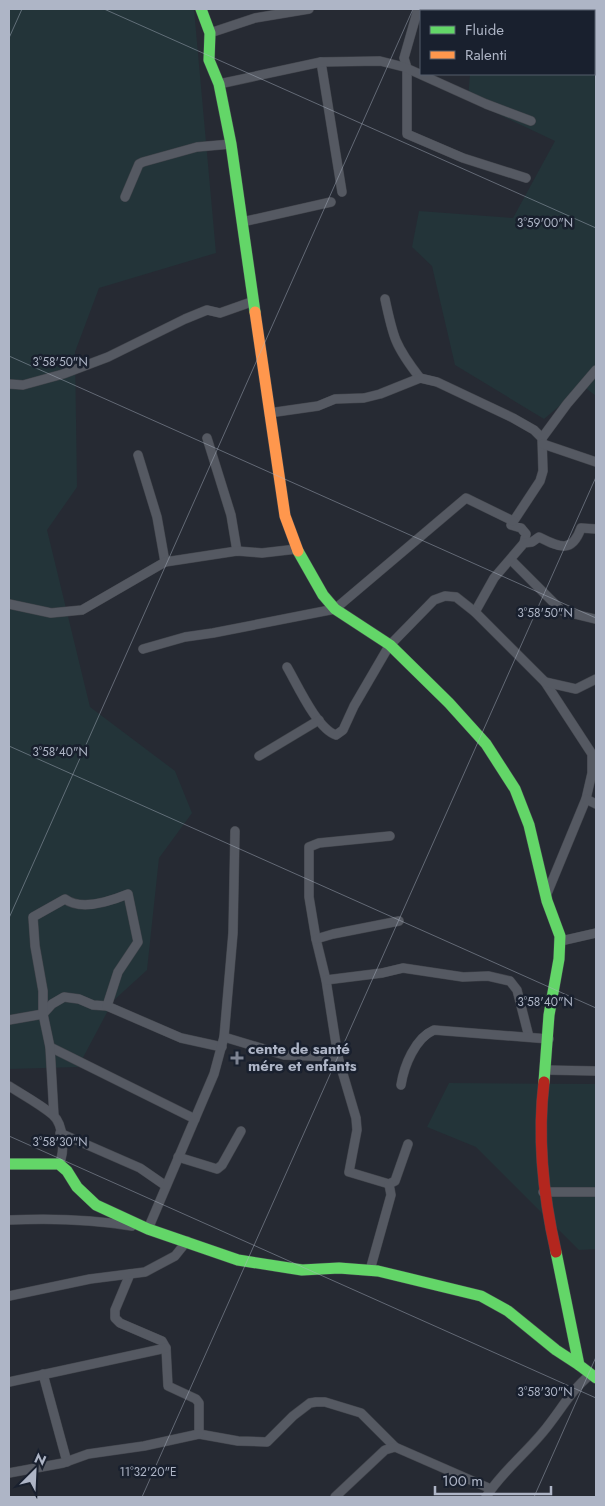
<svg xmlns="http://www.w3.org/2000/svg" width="605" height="1506" font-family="Jost,sans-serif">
	<rect width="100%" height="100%" fill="#262a33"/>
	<!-- green -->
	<g fill="#233439">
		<polygon points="9,9 194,9 216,253 99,288 75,352 77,487 47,530 90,707 175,771 192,813 159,858 147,970 113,1001 78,1067 9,1069"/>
		<polygon points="448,9 527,9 531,11 449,11"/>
		<polygon points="578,9 596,9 596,396 583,386 544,419 455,365 432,266 412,247 419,211 513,218 555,141 468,100 470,74 594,74 594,11 572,11"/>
		<polygon points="449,1083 596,1084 596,1249 579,1250 476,1147 427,1127"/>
	</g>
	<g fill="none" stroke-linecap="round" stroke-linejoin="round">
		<defs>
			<g id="street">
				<polyline points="418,9 404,58 407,68 407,134 463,158 526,178"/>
				<polyline points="210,33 255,18 309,9"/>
				<polyline points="321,62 342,192"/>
				<polyline points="219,84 321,62 380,61 404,67 486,104 531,121"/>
				<polyline points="125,197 139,164 143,162 197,147 231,144"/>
				<polyline points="242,222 331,202"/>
				<path d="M385,299c8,38 10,47 35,79"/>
				<polyline points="9,384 23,385 63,374 108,357 185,319 207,310 220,313 254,301"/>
				<polyline points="269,413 318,406 335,399 364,398 380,394 420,378 437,382 513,418 534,430 542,438 543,471 540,481 511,525 521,528 526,534 524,543"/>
				<polyline points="207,438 231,515 237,551"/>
				<polyline points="542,438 567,404 596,370"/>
				<polyline points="543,444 596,462"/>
				<polyline points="138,455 157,517 165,562"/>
				<polyline points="511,560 562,611 595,619"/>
				<polyline points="9,604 51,613 82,610 165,562 237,551 262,553 297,549"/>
				<path d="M475,612l19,-34 30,-35 8,-1 7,-5c20,10 33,17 42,-9l15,1"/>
				<polyline points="390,645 434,600 445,596 456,597 475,612 545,682 592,754 592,773 586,799 546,896"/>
				<polyline points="143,649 185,637 213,633 335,609 466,498 513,521"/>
				<path d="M287,667c10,17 30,62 49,68l7,-5 11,-24 35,-60"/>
				<polyline points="545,682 576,689 596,679"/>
				<polyline points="259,756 319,720"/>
				<polyline points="586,799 596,804"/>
				<polyline points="390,836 319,843 309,847 309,897 316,939 326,980 338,1057 356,1118 357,1130 349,1172 389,1184 395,1181 408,1144"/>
				<polyline points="316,939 333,934 399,921"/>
				<polyline points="561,941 596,933"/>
				<polyline points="326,980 382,973 403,968 463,977 488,976 510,981 517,990 529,1037"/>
				<polyline points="9,1020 43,1014 52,1004 64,997 79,999 93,1005 107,1006 181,1038 222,1047"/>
				<polyline points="224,1037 284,1055 338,1057"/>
				<polyline points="50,1047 195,1119"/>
				<polyline points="546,1070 596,1071"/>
				<path d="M401,1085c3,-19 14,-47 33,-55l115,9"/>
				<path d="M9,1086c14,9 31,18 44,29 11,10 12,37 6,49"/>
				<path d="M54,1116l-4,-69 -7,-33v-23l-8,-45 -2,-29 32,-18c16,12 46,2 63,-5l10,48 -20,30 -11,34"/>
				<polyline points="60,1133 140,1168 166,1186"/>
				<polyline points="178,1157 217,1169 222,1165 241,1131"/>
				<polyline points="543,1192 596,1192"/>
				<path d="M9,1220c42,-2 81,-1 123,6"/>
				<polyline points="145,1228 148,1229 214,1074 224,1037 233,933 235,831"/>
				<polyline points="370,1270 391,1195 389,1184"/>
				<polyline points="130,1274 115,1310 115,1318 120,1323 162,1341 166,1348 168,1386 196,1399 199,1403 199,1434 238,1441 267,1442 293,1416 310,1403 316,1402 325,1402 361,1413 395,1447"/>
				<polyline points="9,1296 90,1279 145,1272 175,1256 187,1241"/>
				<polyline points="43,1374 67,1462"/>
				<polyline points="9,1382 166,1348"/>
				<polyline points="9,1473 63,1463 88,1454 144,1446 199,1434"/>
				<polyline points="335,1497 385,1450 395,1447 491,1489"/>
				<path d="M486,1497c15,-24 39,-43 57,-65 16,-19 28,-42 47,-57"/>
			</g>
			<g id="fast">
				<polyline points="201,9 210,33 209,60 219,84 231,144 255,312"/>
				<polyline points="298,551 323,595 335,609 390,645 449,703 486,744 515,789 529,825 547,901 560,936 559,959 549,1015 544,1082"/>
				<polyline points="9,1164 59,1164 67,1171 77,1187 96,1205 148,1229 238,1260 302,1270 339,1268 378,1271 481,1296 508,1311 556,1350 579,1365"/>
				<polyline points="556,1252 579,1365 596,1378"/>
			</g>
			<polyline id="slow" points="255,312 285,516 298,551"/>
			<path id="jam" d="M544,1082c-7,58 -1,113 12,170"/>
		</defs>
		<!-- street casing -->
		<use href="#street" stroke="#42454c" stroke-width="10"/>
		<!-- fast casing -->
		<use href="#fast" stroke="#42454c" stroke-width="12"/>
		<!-- slow casing -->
		<use href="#slow" stroke="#42454c" stroke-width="12"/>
		<!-- jam casing -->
		<use href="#jam" stroke="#42454c" stroke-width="12"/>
		<!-- street -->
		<use href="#street" stroke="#555962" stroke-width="9"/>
		<!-- fast -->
		<use href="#fast" stroke="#63d668" stroke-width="11"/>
		<!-- slow -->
		<use href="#slow" stroke="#ff974d" stroke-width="11"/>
		<!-- jam -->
		<use href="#jam" stroke="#b3261e" stroke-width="11"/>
	</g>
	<!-- ticks -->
	<path fill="none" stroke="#aeb5c6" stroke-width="1" stroke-opacity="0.45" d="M104,9l492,219M9,38l13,-29M9,356l587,262M9,746l587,262M9,918l404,-909M9,1136l587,262M142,1497l454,-1020M534,1497l62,-140"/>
	<!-- markers -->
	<path fill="#7e8493" stroke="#19202e" stroke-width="2" d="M234.5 1050.5h5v5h5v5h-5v5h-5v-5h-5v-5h5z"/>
	<g text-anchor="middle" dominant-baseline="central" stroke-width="5" stroke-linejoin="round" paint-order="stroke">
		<!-- poi labels -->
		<g font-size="15" font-weight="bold" fill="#aeb5c6" stroke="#19202e" text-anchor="start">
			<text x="248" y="1049">cente de santé<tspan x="248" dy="17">mére et enfants</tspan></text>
		</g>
	</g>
	<g font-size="12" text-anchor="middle" fill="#aeb5c6" stroke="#19202e" stroke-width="5" stroke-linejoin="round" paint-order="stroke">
		<text x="545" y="227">3°59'00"N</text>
		<text x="60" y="366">3°58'50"N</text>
		<text x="545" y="617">3°58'50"N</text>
		<text x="60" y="756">3°58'40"N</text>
		<text x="545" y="1006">3°58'40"N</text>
		<text x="60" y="1146">3°58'30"N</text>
		<text x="545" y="1396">3°58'30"N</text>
		<text x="148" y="1476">11°32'20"E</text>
	</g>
	<!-- border -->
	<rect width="605" height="1506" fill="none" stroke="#aeb5c6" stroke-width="20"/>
	<!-- legend -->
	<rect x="420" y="10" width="175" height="65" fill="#19202e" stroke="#555c6b"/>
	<rect x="430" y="26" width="25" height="8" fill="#63d668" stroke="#555c6b"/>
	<text x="465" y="35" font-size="15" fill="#aeb5c6">Fluide</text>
	<rect x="430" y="51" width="25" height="8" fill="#ff974d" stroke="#555c6b"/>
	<text x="465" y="60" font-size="15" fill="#aeb5c6">Ralenti</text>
	<!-- north arrow -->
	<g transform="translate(35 1471) rotate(24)" stroke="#19202e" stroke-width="4" paint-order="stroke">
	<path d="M0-4L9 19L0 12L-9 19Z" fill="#aeb5c6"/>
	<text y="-8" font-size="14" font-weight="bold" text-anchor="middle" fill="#aeb5c6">N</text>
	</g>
	<!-- scale -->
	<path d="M435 1486v8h116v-8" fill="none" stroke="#aeb5c6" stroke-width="2.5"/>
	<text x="442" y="1486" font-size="15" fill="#aeb5c6" stroke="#19202e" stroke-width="4" paint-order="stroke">100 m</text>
</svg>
